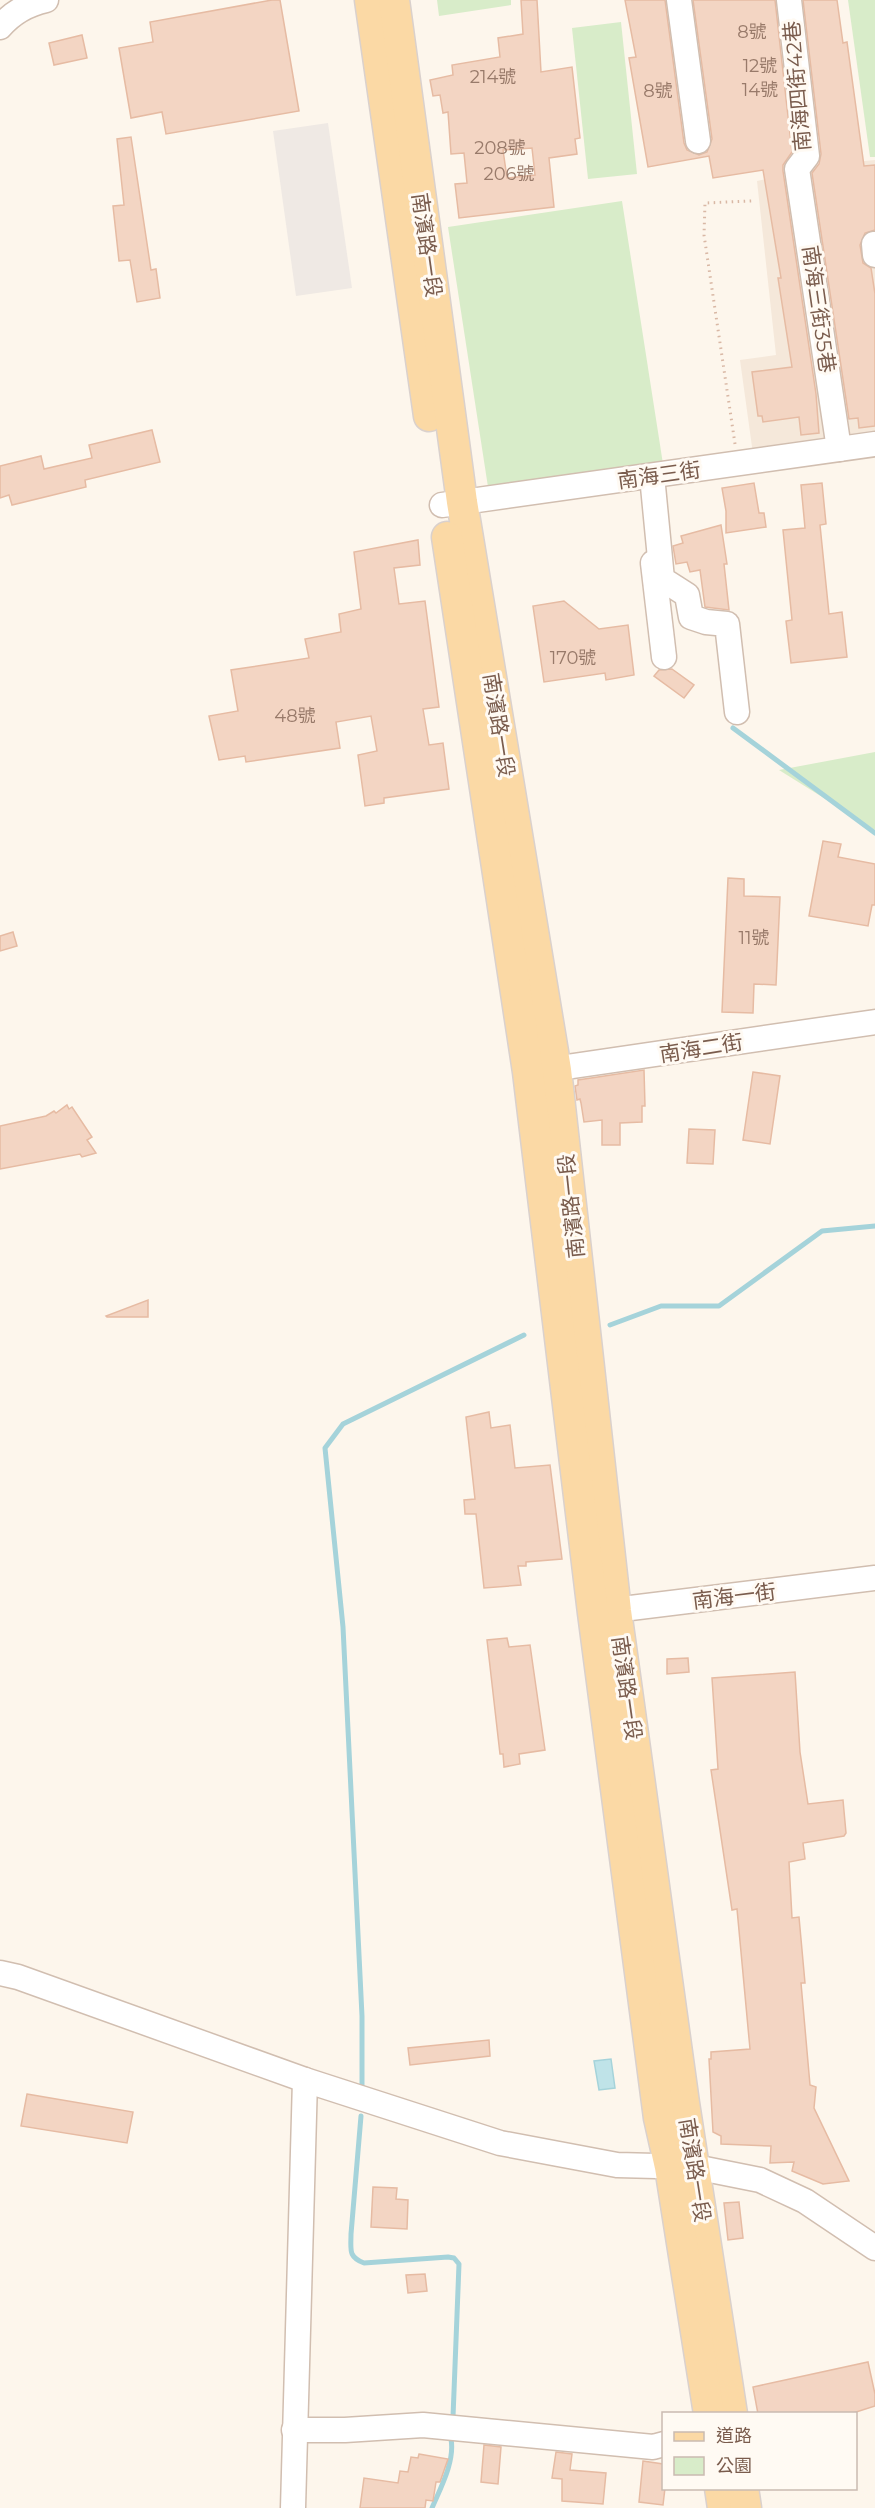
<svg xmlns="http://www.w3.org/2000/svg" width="875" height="2508" font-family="Montserrat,'Noto Sans TC',sans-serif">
	<rect width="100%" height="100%" fill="#fdf6ec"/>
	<!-- residential -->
	<polygon fill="#f5e8da" points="875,160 875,437 753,454 740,360 776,355 757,181 835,164"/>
	<!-- industrial -->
	<polygon fill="#efe9e4" points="328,123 352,288 296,296 273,131"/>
	<!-- green -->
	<g fill="#d8ecc9">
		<polygon points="437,0 511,0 511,5 439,16"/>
		<polygon points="848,0 875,0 875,157 870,157"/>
		<polygon points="621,22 637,174 588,179 572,28"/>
		<polygon points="622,201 663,464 488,487 448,227"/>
		<polygon points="875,752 875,830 779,770"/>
	</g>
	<!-- water -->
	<polygon fill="#bfe3e8" stroke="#a5d3da" stroke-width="1.5" points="611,2059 615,2088 599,2090 594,2061"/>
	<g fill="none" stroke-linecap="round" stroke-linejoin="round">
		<!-- stream -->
		<g stroke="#a5d3da" stroke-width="5">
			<polyline points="733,728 875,833"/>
			<polyline points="610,1325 661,1306 719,1306 822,1231 875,1226"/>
			<polyline points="362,2090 362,2016 343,1627 325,1448 343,1424 524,1335"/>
			<path d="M361,2116l-10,118c0,16 -3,23 13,29l84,-6 6,1 5,6 -6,153"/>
			<path d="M432,2508c9,-21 23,-47 19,-69"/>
		</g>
	</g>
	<!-- building -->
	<g fill="#f3d5c3" stroke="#e6bba3" stroke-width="1.5" fill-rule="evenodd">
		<polygon points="272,0 280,0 299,111 166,134 162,112 131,118 119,48 153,42 150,22"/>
		<path d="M521,0h16l4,72 31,-5 8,71 -5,1 2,15 -28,4 5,49 -95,11 -4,-34 12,-1 -3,-30 -13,1 -3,-42 -5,1 -3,-18 -7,1 -3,-16 23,-5 -1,-10 48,-8 -2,-19 25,-4zM532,148l3,27 -28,3 -4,-28z"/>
		<polygon points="625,0 665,0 684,143 687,150 699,155 707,152 712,139 693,0 775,0 792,152 783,165 783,171 816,394 819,433 801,435 799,417 763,422 762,416 758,416 752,372 792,367 778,278 781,278 763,170 713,178 709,156 648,167 629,58 636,57"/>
		<polygon points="803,0 837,0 843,43 847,42 864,166 875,165 875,230 865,233 860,245 863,263 871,268 875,294 875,426 859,428 858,418 849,419 812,173 819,164 821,154"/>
		<polygon points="82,35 87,58 54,65 49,43"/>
		<polygon points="131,137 151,270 156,269 160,298 137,302 130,260 119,261 113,206 124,205 117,139"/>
		<polygon points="152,430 160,462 85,480 86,487 12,505 9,495 0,498 0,466 41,456 44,469 92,458 89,445"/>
		<polygon points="754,483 759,513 764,513 766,527 726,533 726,511 722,488"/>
		<polygon points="822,483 826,524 820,525 829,614 842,612 847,657 791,663 786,621 792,620 783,530 805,528 801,485"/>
		<polygon points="721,525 727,564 724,564 729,610 705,607 700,570 690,572 687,562 676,564 673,546 683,543 681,536"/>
		<polygon points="418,540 420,565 394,568 399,604 425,601 439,707 423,709 429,745 443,743 449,789 384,798 384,803 365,806 358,755 377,751 371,716 336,722 340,748 246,762 245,756 219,760 209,716 238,711 231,670 309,658 305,639 341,632 339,614 361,609 354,552"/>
		<polygon points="564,601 599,629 628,625 634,675 606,680 605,673 544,682 533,606"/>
		<polygon points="672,669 694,685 684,698 654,676 659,670"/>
		<polygon points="823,841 841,844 838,857 875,864 875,905 872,905 868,926 809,916"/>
		<polygon points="728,878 744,879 744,896 780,897 776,985 754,984 753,1013 722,1012"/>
		<polygon points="13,932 17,946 0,951 0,936"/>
		<polygon points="644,1070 645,1106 642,1106 642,1122 620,1123 620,1145 602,1145 602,1120 584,1122 581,1103 580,1099 577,1100 575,1086 578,1085 578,1080"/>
		<polygon points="753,1072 780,1076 770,1144 743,1140"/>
		<polygon points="67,1105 69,1109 72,1107 92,1137 87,1140 96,1153 82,1157 80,1154 0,1169 0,1126 46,1116 54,1111 56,1113"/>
		<polygon points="689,1129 715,1130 713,1164 687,1163"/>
		<polygon points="148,1300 148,1317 107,1317 106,1316"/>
		<polygon points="489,1412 491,1428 510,1425 515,1468 550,1465 562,1559 526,1562 526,1566 518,1566 521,1585 484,1588 476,1514 465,1514 464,1500 475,1499 466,1417"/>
		<polygon points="507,1638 509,1647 530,1645 545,1750 519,1754 520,1764 504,1767 503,1754 500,1754 487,1640"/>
		<polygon points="688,1658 689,1672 667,1674 667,1659"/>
		<polygon points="795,1672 800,1752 808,1804 843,1800 846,1833 844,1836 803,1843 805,1859 789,1862 792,1918 799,1917 805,1983 801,1983 810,2085 816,2087 814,2108 849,2181 823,2184 792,2171 794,2162 770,2163 771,2146 721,2144 721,2136 713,2132 709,2059 711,2059 711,2052 750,2049 737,1909 732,1910 711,1770 718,1769 712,1678"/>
		<polygon points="489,2040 490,2056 410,2065 408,2048"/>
		<polygon points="27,2094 133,2112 127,2143 21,2126"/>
		<polygon points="373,2187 397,2188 396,2199 408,2200 407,2229 371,2227"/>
		<polygon points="739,2202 743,2238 728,2240 724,2203"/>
		<polygon points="425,2274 427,2291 408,2293 406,2275"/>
		<polygon points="868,2362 875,2394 875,2406 850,2414 758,2414 753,2387"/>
		<polygon points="484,2445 501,2447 498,2484 481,2482"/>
		<polygon points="556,2452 572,2454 570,2470 606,2473 603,2504 562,2501 562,2479 552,2478"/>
		<polygon points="419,2454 448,2459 440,2482 436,2482 433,2501 426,2500 425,2508 360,2508 364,2478 398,2483 400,2471 408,2472 411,2457 418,2458"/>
		<polygon points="643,2461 663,2464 665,2488 663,2505 639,2502"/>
	</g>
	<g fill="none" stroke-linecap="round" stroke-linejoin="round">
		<defs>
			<g id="minor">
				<polyline points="679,0 698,141"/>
				<polyline points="789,0 807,156 797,169 839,449"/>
				<path d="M0,27c12,-14 28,-23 46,-27"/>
				<polyline points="874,244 875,255"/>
				<polyline points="652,476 662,579 687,595 691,617 706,622 727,624 737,712"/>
				<polyline points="442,505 875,444"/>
				<polyline points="653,563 664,657"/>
				<polyline points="539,1071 875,1022"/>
				<polyline points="598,1612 875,1578"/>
				<polyline points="0,1973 18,1977 305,2080 500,2143 617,2165 695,2167 760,2180 805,2201 875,2248"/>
				<polyline points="294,2430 345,2430 423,2425 653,2447 664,2444"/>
				<polyline points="293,2508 305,2080"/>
			</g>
			<g id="major">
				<polyline points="370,0 429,416"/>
				<polyline points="394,0 462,502 556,1070 616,1611 684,2103 732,2414"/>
				<polyline points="447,537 528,1072 593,1613 659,2118 670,2167 709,2414"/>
				<polyline points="720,2488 723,2508"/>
				<polyline points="743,2488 746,2508"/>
			</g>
		</defs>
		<!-- minor casing -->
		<use href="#minor" stroke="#d1beb0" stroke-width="27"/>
		<!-- major casing -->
		<use href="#major" stroke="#dad1cd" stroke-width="33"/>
		<!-- path -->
		<polyline stroke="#d9b8a5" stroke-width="3" stroke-dasharray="1.5 4.5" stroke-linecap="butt" points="735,444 704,235 705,203 752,201"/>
		<!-- minor -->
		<use href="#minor" stroke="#fff" stroke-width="24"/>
		<!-- major -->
		<use href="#major" stroke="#fbd9a5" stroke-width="30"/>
	</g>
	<g text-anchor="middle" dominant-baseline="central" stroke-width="6" stroke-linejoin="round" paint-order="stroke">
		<!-- number labels -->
		<g font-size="18" fill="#987a6a">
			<text x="752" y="32">8號</text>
			<text x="760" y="66">12號</text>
			<text x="493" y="77">214號</text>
			<text x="760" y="90">14號</text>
			<text x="658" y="91">8號</text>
			<text x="500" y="148">208號</text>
			<text x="509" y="174">206號</text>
			<text x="573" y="658">170號</text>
			<text x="295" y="716">48號</text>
			<text x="754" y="938">11號</text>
		</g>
		<!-- street labels -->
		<g font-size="21" fill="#7a5c4d" stroke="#fffaf3">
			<text transform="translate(797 86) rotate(-95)">南海四街42巷</text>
			<text transform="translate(427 245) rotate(82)">南濱路一段</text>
			<text transform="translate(819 309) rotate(82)">南海三街35巷</text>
			<text transform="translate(659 475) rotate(-8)">南海三街</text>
			<text transform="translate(499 725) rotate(81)">南濱路一段</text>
			<text transform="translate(701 1048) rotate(-9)">南海二街</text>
			<text transform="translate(571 1206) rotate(-96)">南濱路一段</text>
			<text transform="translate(734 1596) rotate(-7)">南海一街</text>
			<text transform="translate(627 1688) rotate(82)">南濱路一段</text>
			<text transform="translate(695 2170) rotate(81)">南濱路一段</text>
		</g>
	</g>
	<!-- legend -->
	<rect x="662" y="2412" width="195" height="78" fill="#fffaf3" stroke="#cabbb1" stroke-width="1.5"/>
	<rect x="674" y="2432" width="30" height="9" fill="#fbd9a5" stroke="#cabbb1" stroke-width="1.5"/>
	<text x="716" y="2442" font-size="18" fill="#7a5c4d">道路</text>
	<rect x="674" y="2457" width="30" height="18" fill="#d8ecc9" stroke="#cabbb1" stroke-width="1.5"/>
	<text x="716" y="2472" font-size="18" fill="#7a5c4d">公園</text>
</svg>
